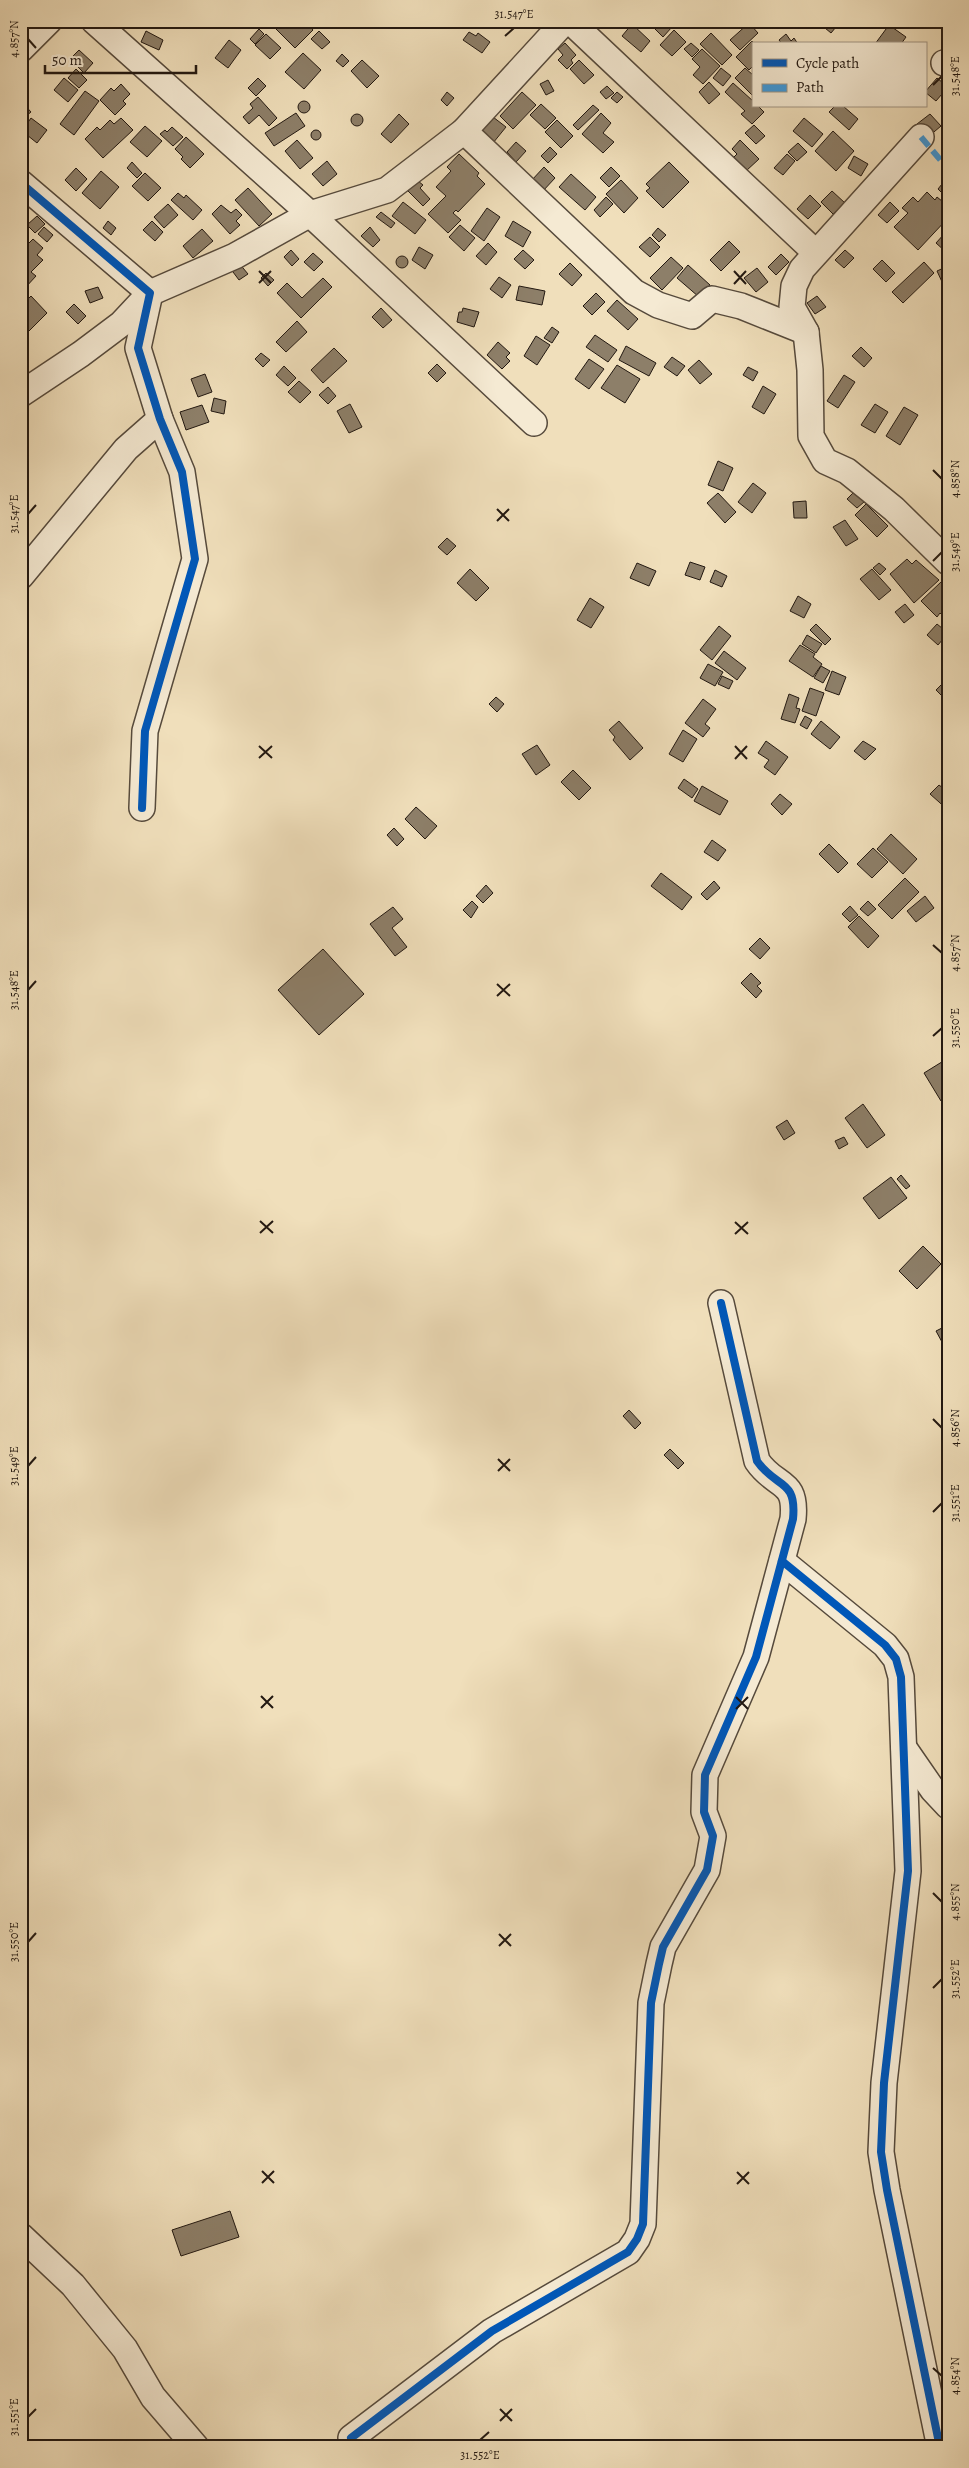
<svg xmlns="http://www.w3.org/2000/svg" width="969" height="2468" font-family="Alegreya,serif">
	<rect width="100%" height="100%" fill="#f0dfbb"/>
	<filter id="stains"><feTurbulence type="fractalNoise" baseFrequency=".004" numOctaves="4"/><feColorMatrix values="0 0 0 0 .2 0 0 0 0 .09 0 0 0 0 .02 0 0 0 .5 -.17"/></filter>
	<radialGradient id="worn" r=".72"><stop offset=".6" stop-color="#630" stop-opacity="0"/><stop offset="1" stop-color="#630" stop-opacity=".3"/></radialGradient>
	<!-- building -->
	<g fill="#8d7f69" stroke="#221811">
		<polygon points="281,21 305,21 313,30 295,48 275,28"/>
		<polygon points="661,21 666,21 672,27 663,37 654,28"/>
		<polygon points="821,21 841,21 831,33 819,23"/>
		<polygon points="749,23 758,33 740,50 730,40"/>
		<polygon points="632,24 650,41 641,52 622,36"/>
		<polygon points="889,25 906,37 901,44 875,44"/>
		<polygon points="259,29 264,34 255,44 250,39"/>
		<polygon points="674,30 686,42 672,56 660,45"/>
		<polygon points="146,31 163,40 159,50 141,42"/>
		<polygon points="319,31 330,42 322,49 311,39"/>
		<polygon points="469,32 476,36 478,33 490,42 482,53 463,40"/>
		<polygon points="711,33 732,55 722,65 700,44"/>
		<polygon points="266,34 281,48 270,59 255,45"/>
		<polygon points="786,34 791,41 794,38 798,44 782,44 779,40"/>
		<polygon points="229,40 241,50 228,68 215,58"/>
		<polygon points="752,41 755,44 753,44 753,66 749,70 736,57"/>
		<polygon points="565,43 576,55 571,60 573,63 567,69 558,60 563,55 558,49"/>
		<polygon points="691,43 699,50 692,57 684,49"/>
		<polygon points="702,49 720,66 703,84 693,75 700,67 692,59"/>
		<polygon points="79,50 93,63 84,73 70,59"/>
		<polygon points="303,53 321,70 304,89 285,72"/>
		<polygon points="342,54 349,61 343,67 336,61"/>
		<polygon points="362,60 379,76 367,88 351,71"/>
		<polygon points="579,60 594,75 584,84 570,69"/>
		<polygon points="721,68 731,76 723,86 713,78"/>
		<polygon points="745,68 753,75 753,96 735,78"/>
		<polygon points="76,69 87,80 79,88 68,78"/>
		<polygon points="64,78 78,90 68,102 54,90"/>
		<polygon points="258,78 266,86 256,96 248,88"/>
		<polygon points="937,78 948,87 936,101 925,92"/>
		<polygon points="548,80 554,91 546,95 540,84"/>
		<polygon points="709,82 720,94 709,104 699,92"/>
		<polygon points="733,83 753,101 753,106 758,106 764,112 752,124 741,114 745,111 725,92"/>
		<polygon points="121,84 130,94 123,101 126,104 115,115 100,100 111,88 114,91"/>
		<polygon points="607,86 614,93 606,99 600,92"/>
		<polygon points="85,91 99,101 74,135 60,124"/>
		<polygon points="447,92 454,98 447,106 441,100"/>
		<polygon points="522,92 536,105 513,129 500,116"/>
		<polygon points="617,92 623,97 617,103 611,98"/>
		<polygon points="258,97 277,118 269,126 259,115 249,124 243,117 253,108 250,104"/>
		<circle cx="304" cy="107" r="6"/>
		<polygon points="21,101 31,112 21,120"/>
		<polygon points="541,104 556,118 545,129 530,115"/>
		<polygon points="593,105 599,110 578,130 573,125"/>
		<polygon points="835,106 843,106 858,119 849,130 829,112"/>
		<polygon points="296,113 305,126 274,146 265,133"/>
		<polygon points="601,113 611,123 603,133 614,142 603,153 582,134"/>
		<polygon points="399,114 409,124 391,143 381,134"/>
		<polygon points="930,114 941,126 928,137 917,124"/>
		<circle cx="357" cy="120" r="6"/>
		<polygon points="493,117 506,127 493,143 481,132"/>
		<polygon points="31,118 47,130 37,143 22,131"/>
		<polygon points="121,118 133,130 103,158 85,139 97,127 100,130 110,120 114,124"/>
		<polygon points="804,118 823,134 812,147 793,131"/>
		<polygon points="557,120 573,136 561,148 545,132"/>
		<polygon points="754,125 765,136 756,144 745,133"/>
		<polygon points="145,126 162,141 147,157 130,142"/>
		<polygon points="172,127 183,137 173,146 160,134 165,130 167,132"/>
		<circle cx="316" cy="135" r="5"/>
		<polygon points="833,131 854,151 836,171 815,151"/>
		<polygon points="186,137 204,154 190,168 181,159 183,157 175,149"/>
		<polygon points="297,140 313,158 300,169 285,151"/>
		<polygon points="740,140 759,159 746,171 733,158 737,154 732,149"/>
		<polygon points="516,142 526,151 516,162 507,152"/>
		<polygon points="798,143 807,152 797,161 788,152"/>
		<polygon points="550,147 557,154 548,163 541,156"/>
		<polygon points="459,154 479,173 477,176 485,184 458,212 456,210 453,213 461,220 448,233 428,214 446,196 436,187 451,171 447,167"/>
		<polygon points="787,154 795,161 783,175 774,168"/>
		<polygon points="854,156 868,164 861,176 848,168"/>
		<polygon points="327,161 337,174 323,186 312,174"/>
		<polygon points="132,162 142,173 137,178 127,168"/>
		<polygon points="669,162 689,182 663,208 646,191 650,188 646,184"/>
		<polygon points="544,167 555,178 542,192 531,181"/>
		<polygon points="611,167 620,176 609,187 600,178"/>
		<polygon points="76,168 87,179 76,191 65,180"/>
		<polygon points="101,171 119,187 100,209 82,193"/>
		<polygon points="145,173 161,188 148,201 132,186"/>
		<polygon points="571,174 596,197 585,210 559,187"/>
		<polygon points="621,180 638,198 624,213 606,194"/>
		<polygon points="418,181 423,185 420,188 430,199 423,206 408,191"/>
		<polygon points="942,184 948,189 945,196 938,189"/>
		<polygon points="248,188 272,214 259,226 235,200"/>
		<polygon points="832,191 845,203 833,214 821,202"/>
		<polygon points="927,192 935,200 937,197 948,206 945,210 948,218 918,250 894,227 908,213 902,208 913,197 918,202"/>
		<polygon points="178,193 184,198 186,195 202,210 193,220 171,200"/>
		<polygon points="810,195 821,206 808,219 797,209"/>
		<polygon points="606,197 613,204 600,217 594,210"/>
		<polygon points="403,202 426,220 415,234 392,216"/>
		<polygon points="890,202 899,211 887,223 878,215"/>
		<polygon points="168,204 178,215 164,228 154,217"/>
		<polygon points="221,205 231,213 236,209 242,215 236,221 240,225 230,234 212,214"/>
		<polygon points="487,208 500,217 484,241 471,231"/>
		<polygon points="381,212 395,223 391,228 376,217"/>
		<polygon points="37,216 45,224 35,233 27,225"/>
		<polygon points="108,221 116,228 111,235 103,228"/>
		<polygon points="152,221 163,232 155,241 143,230"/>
		<polygon points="513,221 531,232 523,247 505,236"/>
		<polygon points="460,225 475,238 464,251 449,237"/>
		<polygon points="44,227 53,235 47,242 38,234"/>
		<polygon points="370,227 380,240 373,247 361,236"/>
		<polygon points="658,228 666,235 659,242 652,235"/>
		<polygon points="202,229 213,241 193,258 183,246"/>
		<polygon points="945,233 948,235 946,252 936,243"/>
		<polygon points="650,237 660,247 650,257 639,247"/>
		<polygon points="33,239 43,248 37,255 43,260 31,272 36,276 25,288 21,284 21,251"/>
		<polygon points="729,241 740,252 721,271 710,260"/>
		<polygon points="488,243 497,252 486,265 476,256"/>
		<polygon points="419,247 433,255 425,269 412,260"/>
		<polygon points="291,250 299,259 292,266 284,257"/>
		<polygon points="523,250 534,260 525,269 514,259"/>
		<polygon points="845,250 854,258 844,268 835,260"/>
		<polygon points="313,253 323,262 314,271 304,262"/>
		<polygon points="781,254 789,262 776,275 768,267"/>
		<circle cx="402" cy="262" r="6"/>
		<polygon points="671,257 683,268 662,290 650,278"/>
		<polygon points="882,260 895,273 886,282 873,269"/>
		<polygon points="238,262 248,274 239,280 230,268"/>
		<polygon points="924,262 934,273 903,303 892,292"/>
		<polygon points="570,263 582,275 572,286 559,274"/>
		<polygon points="688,265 710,285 699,297 677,278"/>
		<polygon points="948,266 948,282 943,284 937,271"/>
		<polygon points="757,268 768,282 756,292 744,278"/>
		<polygon points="266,273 274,280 268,286 261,278"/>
		<polygon points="499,277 511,285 502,298 490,289"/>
		<polygon points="323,278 332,287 301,318 277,293 287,283 302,298"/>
		<polygon points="519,286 545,291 542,305 516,300"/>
		<polygon points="98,287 103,298 90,303 85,291"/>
		<polygon points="596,293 605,302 592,315 583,306"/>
		<polygon points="31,296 47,313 21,339 21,306"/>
		<polygon points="817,296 826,307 815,314 807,303"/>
		<polygon points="617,300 638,319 628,330 607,311"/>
		<polygon points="74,304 86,316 78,324 66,312"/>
		<polygon points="381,308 392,320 383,328 372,317"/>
		<polygon points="463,308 479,312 474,327 457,322 459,312 462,312"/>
		<polygon points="297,321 307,332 286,352 276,342"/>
		<polygon points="552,327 559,332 552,343 544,338"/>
		<polygon points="595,335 617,350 608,362 586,347"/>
		<polygon points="536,336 550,345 537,365 524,356"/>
		<polygon points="498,342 510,353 506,357 510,361 502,369 487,355"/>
		<polygon points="626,346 656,363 649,376 619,360"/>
		<polygon points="861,347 872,358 864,367 852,356"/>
		<polygon points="334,348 347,361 323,383 311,370"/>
		<polygon points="261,353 270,360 263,367 255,359"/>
		<polygon points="672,357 685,366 677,376 664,367"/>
		<polygon points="589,359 604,369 589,389 575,379"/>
		<polygon points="699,360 712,374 700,384 688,370"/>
		<polygon points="437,364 446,373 437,382 428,373"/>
		<polygon points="617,365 640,379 625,403 601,388"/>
		<polygon points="284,366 296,378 288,386 276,375"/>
		<polygon points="748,367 758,372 753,381 743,375"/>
		<polygon points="205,374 212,392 198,397 191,379"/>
		<polygon points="844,375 855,382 838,408 827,401"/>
		<polygon points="299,381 311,392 300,403 288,392"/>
		<polygon points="763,386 776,394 764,414 752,407"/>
		<polygon points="328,387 336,396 328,404 319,395"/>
		<polygon points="214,398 226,401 224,414 211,411"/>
		<polygon points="350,404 362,427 349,433 337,411"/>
		<polygon points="875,404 888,412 875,433 861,425"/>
		<polygon points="202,405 209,422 186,430 180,412"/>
		<polygon points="904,407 918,415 900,445 886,436"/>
		<polygon points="718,461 733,468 723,491 708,485"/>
		<polygon points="753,483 766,493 752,513 738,502"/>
		<polygon points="854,492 864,502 857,508 847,499"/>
		<polygon points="718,493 736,512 725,523 707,503"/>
		<polygon points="806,501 807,518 794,518 793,502"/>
		<polygon points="866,504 888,526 877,537 855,515"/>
		<polygon points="845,520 858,539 846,546 833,527"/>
		<polygon points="447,538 456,546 447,555 438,547"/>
		<polygon points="907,559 912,564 916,560 939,580 914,603 890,574"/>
		<polygon points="690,562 705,567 700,580 685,575"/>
		<polygon points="637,563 656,571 649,586 630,578"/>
		<polygon points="879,563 886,569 880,575 873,568"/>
		<polygon points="470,569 489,588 476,601 457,583"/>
		<polygon points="872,569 891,590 879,600 860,579"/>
		<polygon points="715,570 727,576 722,587 710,582"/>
		<polygon points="941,582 948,589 948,614 944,617 940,613 937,617 921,601"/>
		<polygon points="798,596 811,604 804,618 790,611"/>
		<polygon points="590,598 604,607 591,628 577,620"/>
		<polygon points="905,604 914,615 904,623 895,612"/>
		<polygon points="816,624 831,639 825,645 810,630"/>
		<polygon points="937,624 948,633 938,645 927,635"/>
		<polygon points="719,626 731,636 712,660 700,650"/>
		<polygon points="807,635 822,644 816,653 802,644"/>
		<polygon points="800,645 815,654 813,657 822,664 813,677 789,661"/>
		<polygon points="724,651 746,668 737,680 715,663"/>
		<polygon points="708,664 723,672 715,686 700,678"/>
		<polygon points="821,666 830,671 823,683 814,678"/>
		<polygon points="832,671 846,677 839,695 825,690"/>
		<polygon points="722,676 733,681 729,689 718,684"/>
		<polygon points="948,678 948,698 946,700 936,690"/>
		<polygon points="810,688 824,693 816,716 802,711"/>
		<polygon points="789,694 799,698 796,708 800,709 795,723 781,719"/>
		<polygon points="496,697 504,704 497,712 489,704"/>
		<polygon points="703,699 716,709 705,724 710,728 703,737 685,723"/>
		<polygon points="805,716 812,720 807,729 800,725"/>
		<polygon points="619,721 643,748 630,760 613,740 615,737 609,730"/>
		<polygon points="821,721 840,737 830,749 811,734"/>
		<polygon points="683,730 697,739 683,762 669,754"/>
		<polygon points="766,741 788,757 775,775 764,767 769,760 758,753"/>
		<polygon points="863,741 876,749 865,760 854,751"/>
		<polygon points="537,745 550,765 536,775 522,754"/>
		<polygon points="573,770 591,788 579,800 561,782"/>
		<polygon points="684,779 698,789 692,798 678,788"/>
		<polygon points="939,785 948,792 948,810 930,794"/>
		<polygon points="702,786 728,801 720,815 694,801"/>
		<polygon points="780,794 792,804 782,815 771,804"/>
		<polygon points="416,807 437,826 425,839 405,819"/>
		<polygon points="394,828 404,839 397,846 387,835"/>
		<polygon points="891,834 917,859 903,874 877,849"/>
		<polygon points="712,840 726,850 718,861 704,852"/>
		<polygon points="829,844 848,863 838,873 819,854"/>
		<polygon points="873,848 888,862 872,878 857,864"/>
		<polygon points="661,873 692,897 682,910 651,886"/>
		<polygon points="905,878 919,892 892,919 878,905"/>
		<polygon points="714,881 720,888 707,900 701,894"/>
		<polygon points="486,885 493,893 483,903 476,896"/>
		<polygon points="925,896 934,908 916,922 907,911"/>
		<polygon points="472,901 478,907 471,918 463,910"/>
		<polygon points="868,901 876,909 868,916 860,909"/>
		<polygon points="850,906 858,915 850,922 842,914"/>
		<polygon points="393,907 403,919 392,928 407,947 395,956 370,924"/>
		<polygon points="859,916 879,936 868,948 848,927"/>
		<polygon points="760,938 770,948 760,959 749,949"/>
		<polygon points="323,949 364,994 319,1035 278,990"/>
		<polygon points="751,973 761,983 757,986 762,991 756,998 741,983"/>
		<polygon points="945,1060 948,1064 948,1097 941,1101 924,1073"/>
		<polygon points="863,1104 885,1135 867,1148 845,1118"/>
		<polygon points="787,1120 795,1133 784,1140 776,1127"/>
		<polygon points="844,1137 848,1144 839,1149 835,1141"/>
		<polygon points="901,1175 910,1186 906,1189 897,1179"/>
		<polygon points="891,1177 907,1198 879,1219 863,1198"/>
		<polygon points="923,1246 941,1264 917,1289 899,1271"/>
		<polygon points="948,1325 948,1353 936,1331"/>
		<polygon points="629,1410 641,1423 635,1429 623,1416"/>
		<polygon points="670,1449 684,1463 678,1469 664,1455"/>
		<polygon points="230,2211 239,2237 181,2256 172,2230"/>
	</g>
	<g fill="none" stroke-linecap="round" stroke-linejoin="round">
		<defs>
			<g id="street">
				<polyline points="94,21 310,214 534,423"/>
				<polyline points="570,21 815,252"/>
				<polyline points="21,49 49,21"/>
				<polyline points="944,63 948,62"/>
				<polyline points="464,131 634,292 658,305 692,316 712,299 741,306 806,332"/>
				<polyline points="921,137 802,269 794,286 792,307 806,332 810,370 811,436 825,461 847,471 894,509 948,562"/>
				<polyline points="21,183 150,293 138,348 160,419 182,472 195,559 145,731 142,808"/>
				<polyline points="21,394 81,354 121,324 150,293 235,256 310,214 387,190 464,131 565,21"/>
				<polyline points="21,576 126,449 160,419"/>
				<polyline points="782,1561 885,1645 896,1659 901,1677 908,1871 884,2083 881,2152 887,2190 938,2438"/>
				<polyline points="904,1748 933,1790 948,1806"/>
				<polyline points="21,2236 73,2285 125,2349 153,2397 196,2447"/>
				<path d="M351,2438l141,-107 136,-79 9,-13 6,-15 8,-221 8,-39 4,-17 44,-77 6,-34 -9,-24 1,-37 51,-118 37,-138c4,-41 -17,-30 -36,-58l-36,-158"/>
			</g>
		</defs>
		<!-- street casing -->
		<use href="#street" stroke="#564a3c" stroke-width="28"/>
		<!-- street -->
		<use href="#street" stroke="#f5ead3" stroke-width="25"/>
		<!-- quiet -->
		<g stroke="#3c9ade" stroke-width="6" stroke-dasharray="12 6" stroke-linecap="butt">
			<polyline points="921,137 948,169"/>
			<polyline points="21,1612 25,1625 21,1702"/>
		</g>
		<defs>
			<g id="cycleway">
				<polyline points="21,183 150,293 138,348 160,419 182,472 195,559 145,731 142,808"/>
				<polyline points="782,1561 885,1645 896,1659 901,1677 908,1871 884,2083 881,2152 887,2190 938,2438"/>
				<path d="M351,2438l141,-107 136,-79 9,-13 6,-15 8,-221 8,-39 4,-17 44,-77 6,-34 -9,-24 1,-37 51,-118 37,-138c4,-41 -17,-30 -36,-58l-36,-158"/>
			</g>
		</defs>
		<!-- cycleway casing -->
		<use href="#cycleway" stroke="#f5ead3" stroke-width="11"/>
		<!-- cycleway -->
		<use href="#cycleway" stroke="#0057b8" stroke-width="8"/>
	</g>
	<!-- ticks -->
	<path fill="none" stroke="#221811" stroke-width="2" d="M505,36l9,-8M28,39l8,9M933,85l9,-9M259,271l12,12M734,271l12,13M259,283l12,-12M734,284l12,-13M933,470l9,9M497,509l12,12M28,514l8,-9M497,521l12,-12M933,561l9,-9M259,746l13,12M735,746l12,13M259,758l13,-12M735,759l12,-13M933,945l9,8M497,984l13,12M28,990l8,-9M497,996l13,-12M933,1036l9,-8M260,1221l13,12M735,1222l13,12M260,1233l13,-12M735,1234l13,-12M933,1419l9,9M498,1459l12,12M28,1466l8,-9M498,1471l12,-12M933,1512l9,-9M261,1696l12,12M736,1697l12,12M261,1708l12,-12M736,1709l12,-12M933,1893l9,9M499,1934l12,12M28,1942l8,-9M499,1946l12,-12M933,1988l9,-9M262,2171l12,12M737,2172l12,12M262,2183l12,-12M737,2184l12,-12M933,2368l9,8M500,2409l12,12M28,2417l8,-8M500,2421l12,-12M480,2440l9,-8"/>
	<!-- margin -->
	<rect width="969" height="2468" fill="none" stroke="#f0dfbb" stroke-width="55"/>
	<!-- legend -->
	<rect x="752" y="42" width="175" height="65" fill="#f5ead3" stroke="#a19685"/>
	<rect x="762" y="59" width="25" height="8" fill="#0057b8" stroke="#a19685"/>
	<text x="796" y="68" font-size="15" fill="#221811">Cycle path</text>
	<rect x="762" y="84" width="25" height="8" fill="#3c9ade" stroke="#a19685"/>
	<text x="796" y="92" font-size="15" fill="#221811">Path</text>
	<!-- scale -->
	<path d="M45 65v8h151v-8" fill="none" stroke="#221811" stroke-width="2.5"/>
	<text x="52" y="65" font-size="15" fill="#221811" stroke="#f5ead3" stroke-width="4" paint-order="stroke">50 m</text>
	<rect x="28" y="28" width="914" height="2412" fill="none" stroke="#221811" stroke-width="2"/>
	<g font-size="12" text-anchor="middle" fill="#221811">
		<text x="514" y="18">31.547°E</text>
		<text transform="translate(14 39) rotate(-90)" y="4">4.857°N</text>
		<text transform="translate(955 76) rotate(-90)" y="4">31.548°E</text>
		<text transform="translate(955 479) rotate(-90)" y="4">4.858°N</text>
		<text transform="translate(14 514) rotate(-90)" y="4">31.547°E</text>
		<text transform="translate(955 552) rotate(-90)" y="4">31.549°E</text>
		<text transform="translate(955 953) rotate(-90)" y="4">4.857°N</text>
		<text transform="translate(14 990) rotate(-90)" y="4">31.548°E</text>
		<text transform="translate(955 1028) rotate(-90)" y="4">31.550°E</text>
		<text transform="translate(955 1428) rotate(-90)" y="4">4.856°N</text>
		<text transform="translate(14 1466) rotate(-90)" y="4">31.549°E</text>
		<text transform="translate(955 1503) rotate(-90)" y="4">31.551°E</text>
		<text transform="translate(955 1902) rotate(-90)" y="4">4.855°N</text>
		<text transform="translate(14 1942) rotate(-90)" y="4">31.550°E</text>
		<text transform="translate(955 1979) rotate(-90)" y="4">31.552°E</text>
		<text transform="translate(955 2376) rotate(-90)" y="4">4.854°N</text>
		<text transform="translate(14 2417) rotate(-90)" y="4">31.551°E</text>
		<text x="480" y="2459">31.552°E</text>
	</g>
	<rect width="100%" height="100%" filter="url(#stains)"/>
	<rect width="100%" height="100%" fill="url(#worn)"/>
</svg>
